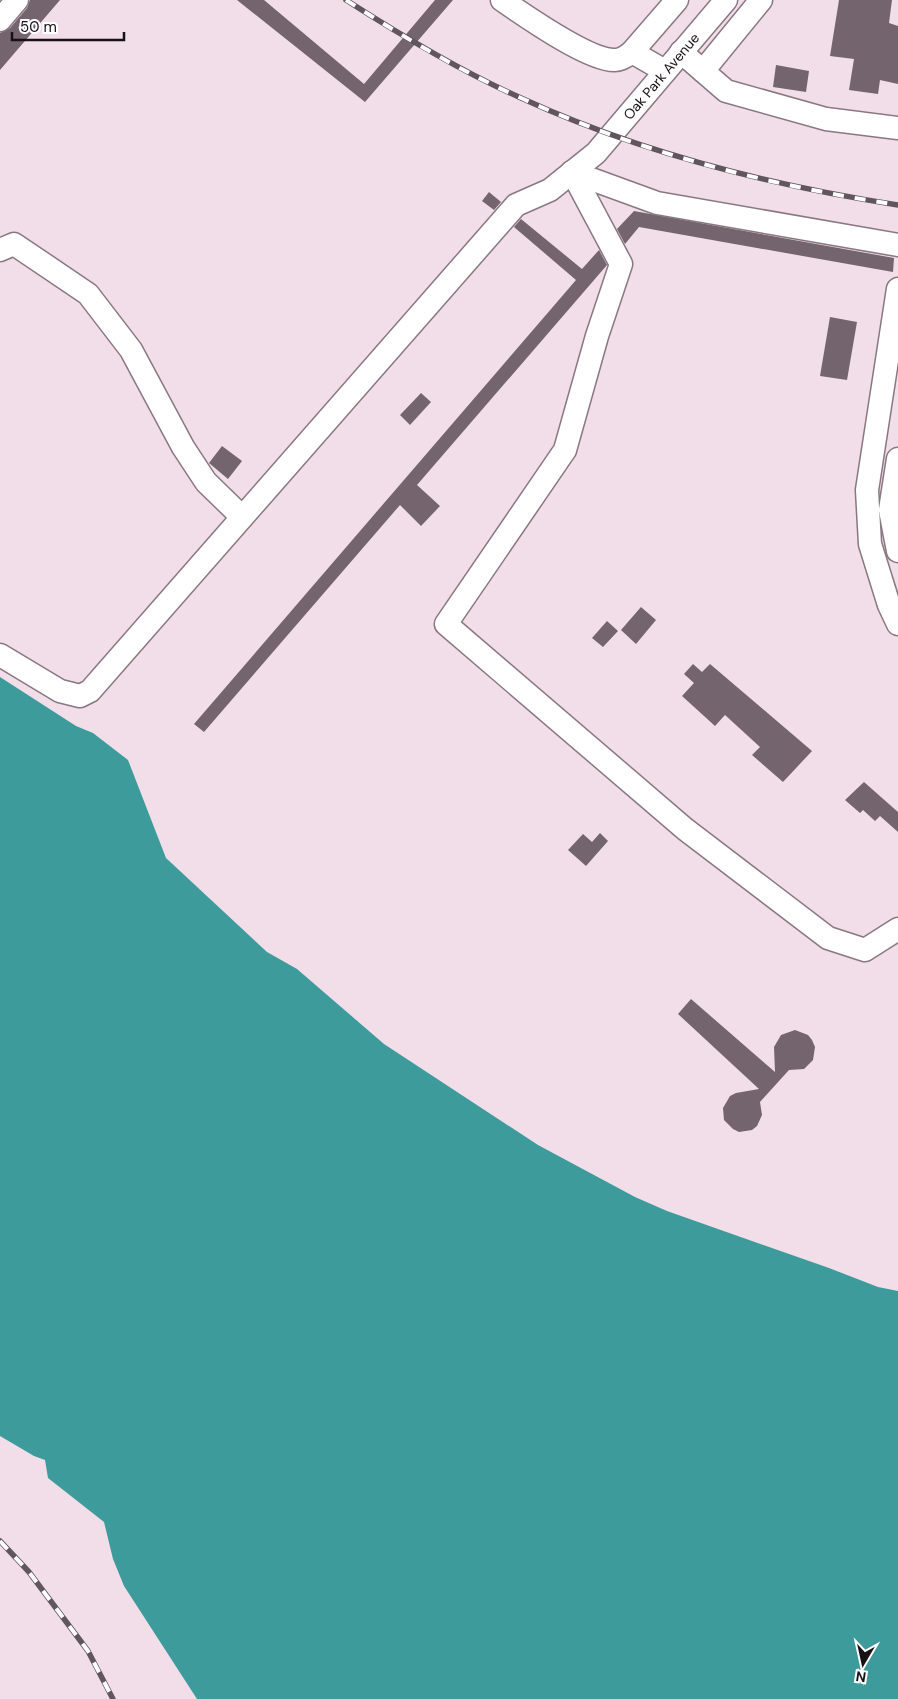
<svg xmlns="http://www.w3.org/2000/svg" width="898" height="1699" font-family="'DM Sans',sans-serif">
	<rect width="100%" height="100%" fill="#f1dee9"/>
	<!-- water -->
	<polygon fill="#3d9b9c" points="0,677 76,726 93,733 128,760 166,858 267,952 297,969 384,1044 538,1145 635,1197 667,1211 829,1268 878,1287 898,1291 898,1699 197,1699 124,1586 113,1559 104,1522 48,1478 45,1460 34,1456 0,1436"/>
	<!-- building -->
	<g fill="#74646d">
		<polygon points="30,0 60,0 0,70 0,33 10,28 27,8"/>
		<polygon points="237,0 264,0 364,84 435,0 453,0 365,102"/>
		<polygon points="839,0 892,0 889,23 898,26 898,84 880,80 878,94 849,90 854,59 830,56"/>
		<polygon points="776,65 809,71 806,92 773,87"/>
		<polygon points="489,192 501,202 494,210 482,201"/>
		<polygon points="634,211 894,258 893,272 639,227 625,244 617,229"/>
		<polygon points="521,219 582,269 599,250 607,265 417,485 440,506 421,526 400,505 204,732 194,724 576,280 514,227"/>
		<polygon points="830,317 857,322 847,380 820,376"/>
		<polygon points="421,393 431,402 410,425 400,415"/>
		<polygon points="222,446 242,461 228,479 209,463"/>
		<polygon points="641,607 656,620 636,644 621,630"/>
		<polygon points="607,621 618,631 603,647 592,638"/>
		<polygon points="693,664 702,672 710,664 812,751 783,782 752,755 760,747 725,715 715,726 682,696 694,683 684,674"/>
		<polygon points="864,782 898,812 898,832 880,816 875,821 863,810 860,813 845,800"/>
		<polygon points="600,833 608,841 586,866 568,850 583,834 592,842"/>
		<polygon points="691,999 775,1072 774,1047 781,1035 795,1030 808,1035 812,1040 815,1047 813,1060 804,1069 789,1070 760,1102 762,1115 757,1126 752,1130 739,1132 733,1129 724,1120 723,1108 730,1096 736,1093 759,1089 678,1014"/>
	</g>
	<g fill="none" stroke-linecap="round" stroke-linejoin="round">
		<defs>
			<g id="minor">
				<path d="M502,0c22,15 87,61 113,60 6,0 12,-4 17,-8l33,19"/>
				<polyline points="0,20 17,0"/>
				<polyline points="632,52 677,0"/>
				<polyline points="681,52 726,91 826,119 898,128"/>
				<polyline points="703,71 761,0"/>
				<polyline points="572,172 621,264 597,336 565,450 446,624 685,829 828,938 865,950 898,929"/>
				<polyline points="572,172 657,203 898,245"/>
				<polyline points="0,250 14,244 88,294 131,350 183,447 206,482 242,517"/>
				<polyline points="898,289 867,490 870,544 889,605 898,624"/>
				<polyline points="898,459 890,510 898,551"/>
				<path id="s1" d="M0,655l60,36 20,5 10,-5 426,-486 34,-15 46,-37 130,-153"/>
			</g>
		</defs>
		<!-- minor casing -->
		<use href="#minor" stroke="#897881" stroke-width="25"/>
		<!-- minor -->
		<use href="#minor" stroke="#fff" stroke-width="22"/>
		<defs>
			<g id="rail">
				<path d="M346,0c56,36 114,71 175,98 120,55 247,87 377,107"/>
				<polyline points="0,1541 29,1572 88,1651 113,1699"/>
			</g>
		</defs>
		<!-- rail casing -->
		<use href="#rail" stroke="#61565d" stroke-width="5.5"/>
		<!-- rail -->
		<use href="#rail" stroke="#fff" stroke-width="4" stroke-dasharray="11" stroke-linecap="butt"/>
	</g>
	<g text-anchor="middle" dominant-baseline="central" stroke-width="4" stroke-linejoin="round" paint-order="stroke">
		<!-- street labels -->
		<g font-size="14" fill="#171115" stroke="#fff">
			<text stroke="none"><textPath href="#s1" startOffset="945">Oak Park Avenue</textPath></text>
		</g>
	</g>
	<!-- north arrow -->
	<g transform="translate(863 1664) rotate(189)" stroke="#ffffff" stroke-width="4" paint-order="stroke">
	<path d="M0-4L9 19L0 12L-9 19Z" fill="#171115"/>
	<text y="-8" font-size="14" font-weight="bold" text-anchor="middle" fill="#171115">N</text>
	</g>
	<!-- scale -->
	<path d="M12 32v8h112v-8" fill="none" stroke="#171115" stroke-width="2.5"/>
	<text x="20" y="32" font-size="15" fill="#171115" stroke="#ffffff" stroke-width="4" paint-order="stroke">50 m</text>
</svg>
